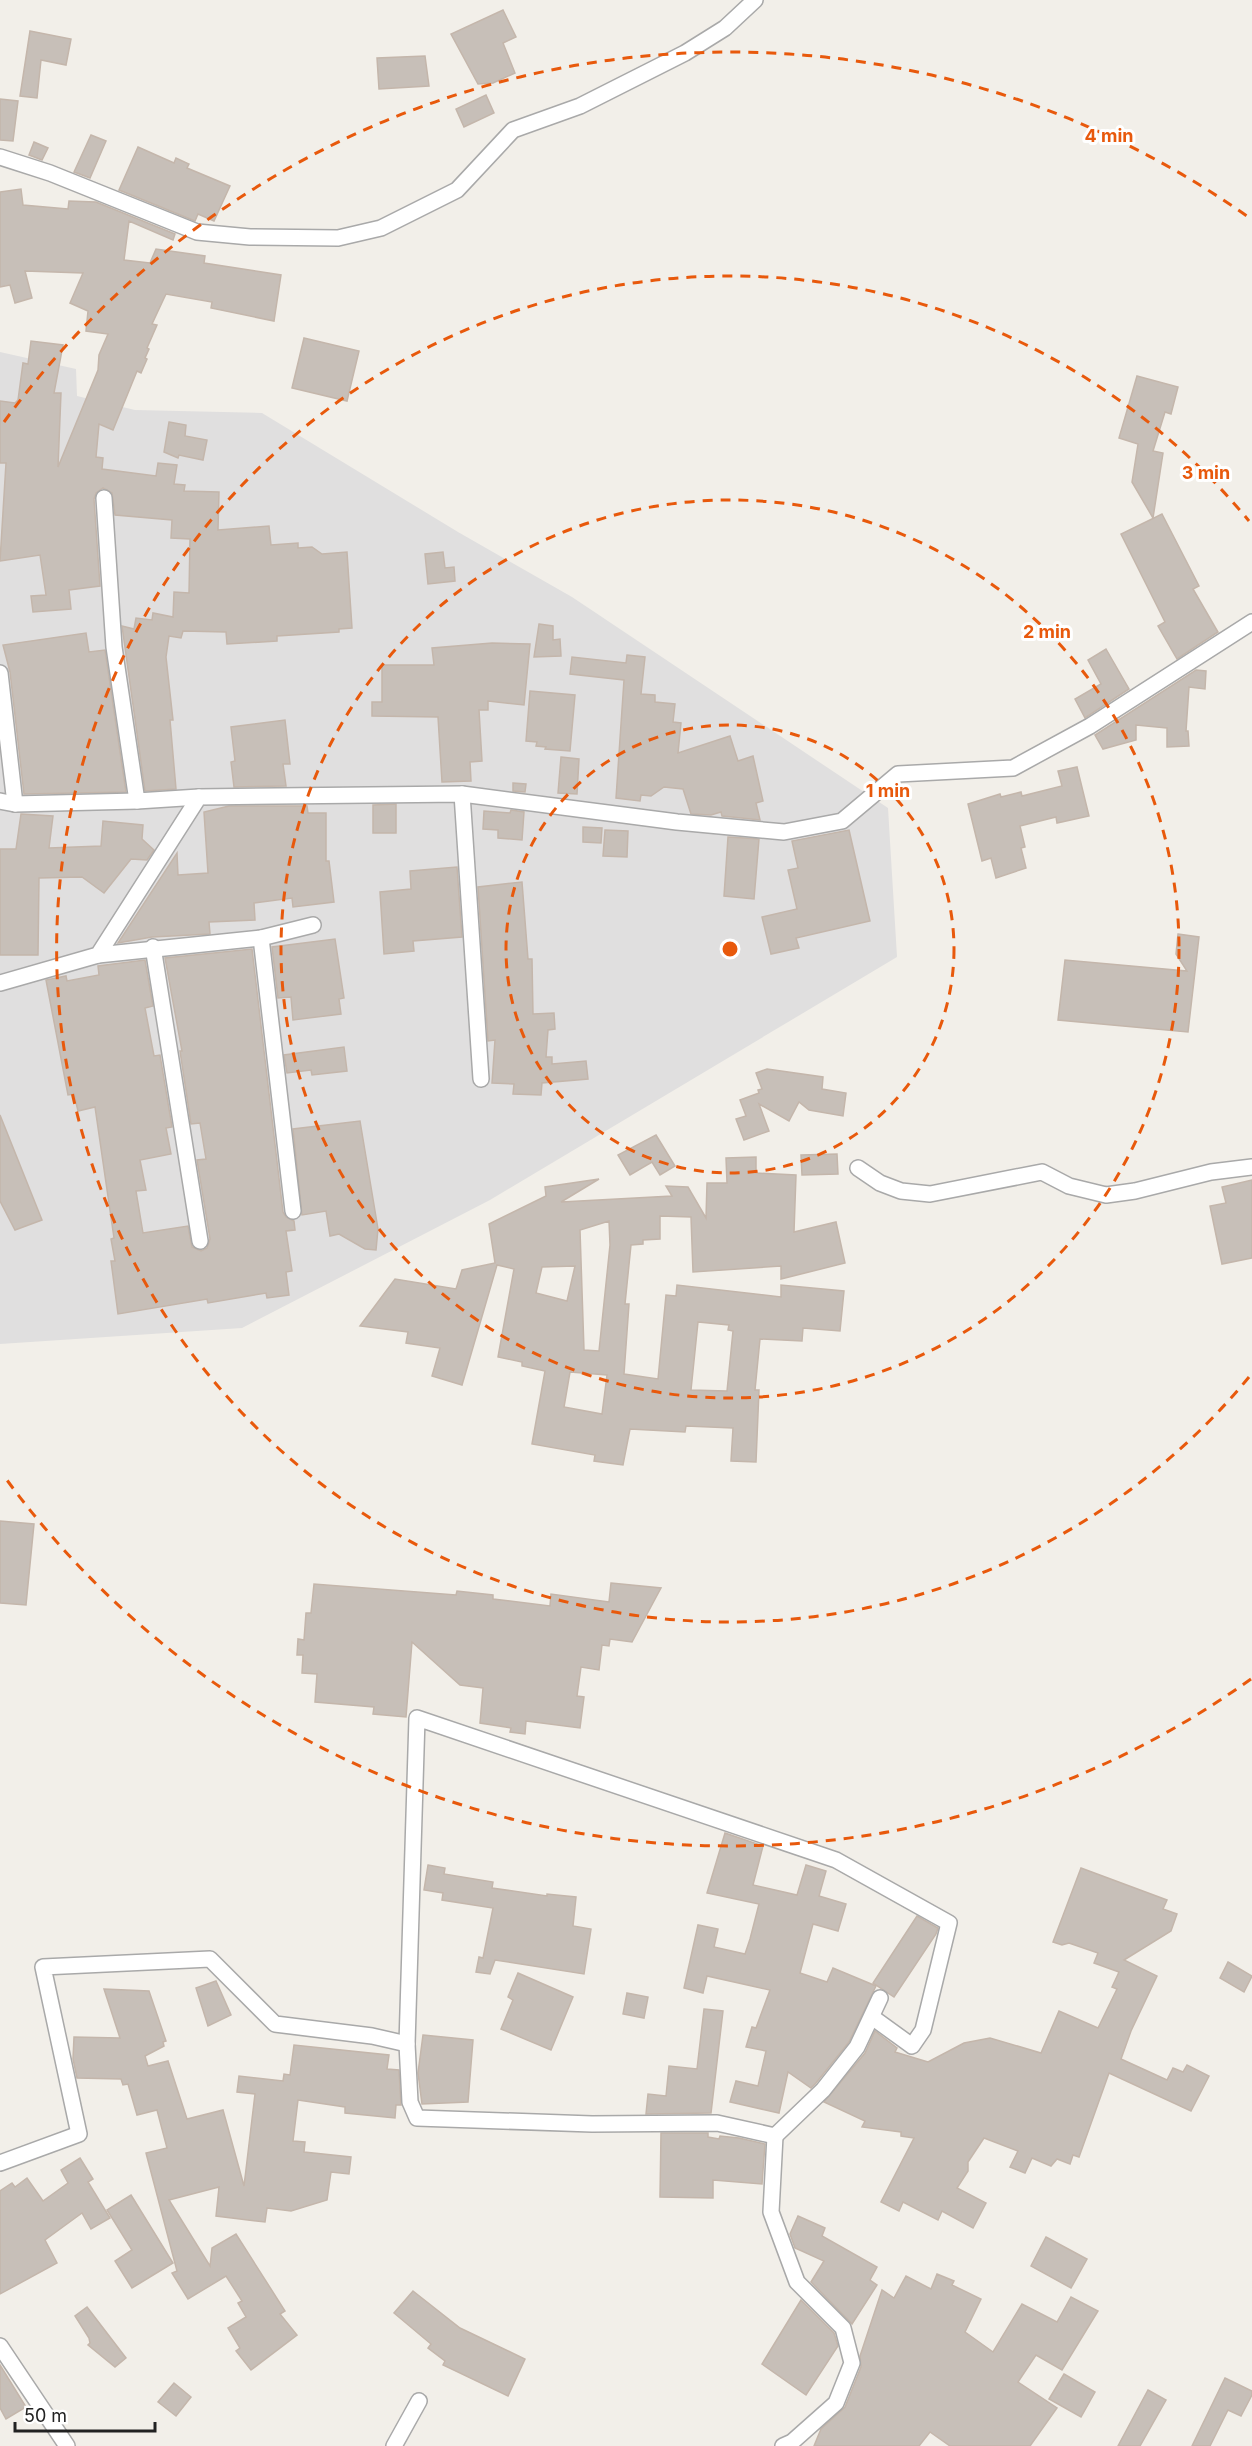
<svg xmlns="http://www.w3.org/2000/svg" width="1252" height="2446" font-family="Inter,sans-serif">
	<rect width="100%" height="100%" fill="#f2efe9"/>
	<!-- residential -->
	<polygon fill="#e0dfdf" points="0,352 76,369 77,396 135,410 262,413 458,532 572,597 888,808 897,957 490,1200 242,1328 0,1344"/>
	<!-- building -->
	<g fill="#c7bfb8" stroke="#c4b6ab" stroke-width="1.5" fill-rule="evenodd">
		<polygon points="503,10 516,37 503,43 515,73 493,83 478,84 451,34"/>
		<polygon points="30,31 71,39 66,65 41,60 37,98 20,96"/>
		<polygon points="425,56 429,86 379,89 377,58"/>
		<polygon points="486,95 494,113 464,127 456,109"/>
		<polygon points="0,99 18,101 13,141 0,140"/>
		<polygon points="91,135 106,141 90,178 74,172"/>
		<polygon points="34,142 48,148 42,160 29,155"/>
		<polygon points="138,147 174,163 176,158 189,164 187,168 230,186 214,221 198,214 195,221 119,190"/>
		<polygon points="21,189 23,205 68,209 69,201 96,202 175,234 173,240 129,221 124,260 150,263 156,249 205,256 204,263 281,275 274,321 211,308 212,302 166,294 152,324 157,325 147,348 149,349 145,358 147,359 141,373 137,371 113,430 99,424 96,457 103,458 102,469 156,476 158,463 177,465 174,484 185,485 184,491 219,492 218,530 269,526 271,545 298,543 298,548 312,547 322,554 347,552 352,628 339,629 339,632 277,636 277,641 227,644 226,632 183,631 181,638 169,636 166,657 173,720 170,720 176,789 145,791 122,626 134,629 136,618 152,620 153,613 173,617 174,592 189,593 190,539 171,538 172,520 115,515 112,493 103,488 96,493 94,499 100,586 69,590 71,609 33,612 31,596 46,595 40,555 0,561 6,463 0,463 0,401 15,403 18,400 23,363 28,364 31,341 63,345 54,393 61,393 58,467 98,370 99,355 108,334 86,331 88,311 70,303 83,273 25,271 32,298 15,303 10,285 0,287 0,192"/>
		<polygon points="304,338 359,351 347,401 292,388"/>
		<polygon points="1137,376 1178,387 1171,414 1165,412 1153,451 1163,453 1153,518 1132,482 1138,444 1119,438"/>
		<polygon points="169,422 186,425 185,436 207,440 203,460 179,455 178,458 164,452"/>
		<polygon points="1162,514 1199,586 1193,589 1218,632 1177,659 1158,626 1165,622 1121,534"/>
		<polygon points="443,552 445,568 454,567 455,581 428,584 425,554"/>
		<polygon points="539,624 553,626 553,640 560,639 561,656 534,657"/>
		<polygon points="86,633 89,652 105,650 126,792 24,794 10,672 3,645"/>
		<polygon points="492,643 530,644 524,705 488,701 488,710 479,710 482,761 470,762 471,781 442,782 438,717 372,716 372,702 382,702 382,665 434,665 432,648"/>
		<polygon points="1106,649 1129,689 1085,718 1075,699 1101,684 1088,660"/>
		<polygon points="627,655 645,657 641,694 655,695 655,702 675,704 673,722 681,723 678,753 730,736 738,761 753,756 763,801 756,803 760,820 722,816 721,812 711,815 691,814 683,789 664,787 651,796 641,795 640,801 616,798 624,680 570,674 572,657 626,663"/>
		<polygon points="1196,670 1206,671 1205,689 1189,687 1186,731 1188,731 1189,746 1167,747 1167,728 1136,725 1136,740 1103,749 1095,735"/>
		<polygon points="530,691 575,695 570,751 545,749 546,747 536,746 537,742 526,741"/>
		<polygon points="285,720 290,764 283,764 286,786 234,787 231,762 235,761 231,727"/>
		<polygon points="561,757 579,759 577,794 558,793"/>
		<polygon points="1077,767 1089,816 1057,823 1056,817 1020,826 1025,847 1021,848 1026,868 996,878 991,858 982,861 968,804 1000,794 1001,797 1021,792 1022,796 1062,786 1058,771"/>
		<polygon points="513,783 526,784 525,792 513,791"/>
		<polygon points="396,804 396,833 373,833 373,805"/>
		<polygon points="229,806 307,806 308,813 326,813 326,861 329,861 334,902 293,907 292,898 254,903 255,920 209,922 210,934 152,937 118,943 177,853 178,875 208,873 204,812"/>
		<polygon points="511,810 524,812 522,840 498,838 498,830 483,829 484,811 510,813"/>
		<polygon points="21,814 53,816 49,848 101,846 103,821 143,825 142,839 154,850 147,860 131,859 104,893 82,877 39,878 38,955 0,955 0,849 16,849"/>
		<polygon points="583,827 602,828 601,843 583,842"/>
		<polygon points="605,830 628,831 627,857 603,856"/>
		<polygon points="849,830 870,921 796,938 799,948 771,954 762,917 797,909 788,870 798,868 792,841"/>
		<polygon points="728,837 759,839 754,899 724,896"/>
		<polygon points="457,867 462,937 413,941 414,951 384,954 380,892 411,889 410,871"/>
		<polygon points="522,882 528,959 532,959 533,1014 554,1013 555,1029 548,1030 546,1057 552,1057 552,1064 586,1061 588,1079 542,1083 541,1095 513,1094 514,1084 492,1083 495,1040 488,1041 478,887"/>
		<polygon points="1178,934 1199,937 1188,1032 1058,1020 1065,960 1187,971 1176,954"/>
		<polygon points="335,939 344,998 339,999 341,1014 293,1020 291,997 278,998 272,947"/>
		<polygon points="252,949 283,1212 286,1217 294,1221 295,1230 286,1231 292,1271 286,1272 289,1295 267,1298 266,1293 208,1303 207,1299 118,1314 111,1261 115,1261 111,1239 114,1238 95,1107 78,1111 74,1094 68,1095 46,980 66,976 67,981 99,975 98,966 145,960 153,1006 145,1008 154,1056 160,1055 172,1127 166,1128 171,1154 140,1160 146,1190 136,1191 143,1233 188,1226 192,1247 201,1251 207,1248 210,1239 197,1160 206,1159 200,1123 191,1124 180,1051 182,1051 165,958"/>
		<polygon points="344,1047 347,1071 312,1075 311,1070 287,1073 284,1055"/>
		<polygon points="767,1069 823,1077 822,1089 846,1093 843,1116 809,1110 799,1102 789,1121 759,1104 769,1131 744,1140 736,1119 746,1116 740,1100 759,1093 758,1090 762,1089 756,1073"/>
		<polygon points="0,1115 42,1220 15,1230 0,1201"/>
		<polygon points="360,1121 378,1229 376,1250 365,1249 339,1234 330,1236 326,1211 302,1215 293,1129"/>
		<polygon points="656,1135 675,1166 660,1175 652,1162 630,1175 618,1155"/>
		<polygon points="837,1154 838,1174 802,1175 801,1155"/>
		<path d="M756,1157v16l40,2 -2,57 42,-10 9,41 -64,16v-13l-88,6 -2,-55 -31,-1v23l-17,1v4l-12,1 -6,59h4l-5,70 34,5 8,-84 10,1 1,-11 104,12v-12l63,6 -4,40 -37,-3 -1,13 -42,-2 -5,51h4l-3,72 -25,-1 2,-33 -47,-2 -1,6 -55,-3 -7,36 -29,-4 1,-6 -63,-11 13,-73 -23,-5v-4l-24,-5 16,-88 -17,-4 -35,120 -30,-9 8,-28 -34,-5 2,-11 -48,-6 35,-47 61,10 6,-19 33,-7 -6,-39 57,-28 -1,-9 54,-8 -38,23 111,-6 -6,-10 22,1 18,31 1,-35h20l-1,-25zM609,1221l1,24 -11,106 -15,-1 -4,-120zM575,1266l-8,35 -31,-8 6,-26zM698,1322l31,3 -1,5 5,1 -6,60 -36,-1zM570,1372l37,3 -5,39 -38,-7z"/>
		<polygon points="1252,1180 1252,1258 1222,1264 1210,1206 1226,1203 1222,1187"/>
		<polygon points="0,1521 34,1524 26,1605 0,1603"/>
		<polygon points="611,1583 661,1588 632,1642 610,1639 609,1646 602,1645 599,1670 581,1667 577,1696 584,1697 580,1728 526,1721 525,1734 510,1732 511,1728 480,1723 483,1688 460,1685 412,1642 406,1717 373,1714 374,1707 315,1702 317,1674 302,1673 303,1655 297,1655 298,1639 304,1640 306,1613 311,1613 314,1584 456,1595 457,1591 493,1595 493,1599 550,1606 551,1594 609,1602"/>
		<polygon points="725,1833 763,1846 753,1885 797,1895 806,1865 826,1871 819,1896 846,1904 838,1931 813,1924 800,1973 827,1982 833,1968 876,1986 849,2042 816,2083 811,2088 788,2072 779,2113 730,2102 736,2081 758,2086 766,2051 746,2047 752,2027 756,2028 770,1990 707,1976 703,1993 684,1988 698,1925 718,1929 714,1947 745,1954 750,1939 759,1904 707,1893"/>
		<polygon points="428,1865 445,1868 444,1874 493,1882 492,1888 547,1896 547,1894 576,1897 573,1926 591,1929 584,1974 495,1960 490,1974 476,1972 479,1957 483,1958 493,1908 442,1900 443,1893 424,1890"/>
		<polygon points="1081,1868 1167,1900 1163,1909 1177,1914 1171,1931 1124,1960 1157,1976 1131,2031 1121,2059 1167,2080 1173,2068 1183,2072 1187,2065 1209,2076 1191,2111 1109,2073 1079,2157 1073,2155 1070,2164 1057,2159 1051,2166 1032,2158 1025,2173 1010,2167 1018,2151 984,2138 968,2162 968,2171 957,2188 986,2203 973,2228 942,2211 938,2220 903,2202 899,2211 881,2202 914,2138 901,2136 901,2132 862,2127 865,2121 824,2102 865,2053 875,2031 897,2048 895,2052 928,2062 964,2043 990,2038 1041,2053 1059,2011 1098,2028 1117,1989 1112,1987 1119,1972 1094,1963 1098,1953 1069,1943 1062,1945 1053,1942"/>
		<polygon points="917,1916 938,1928 936,1934 894,1997 873,1983"/>
		<polygon points="1228,1962 1252,1976 1244,1992 1220,1978"/>
		<polygon points="518,1973 573,1997 551,2050 501,2029 513,2000 508,1997"/>
		<polygon points="216,1981 231,2015 208,2026 196,1988"/>
		<polygon points="104,1989 149,1991 166,2041 163,2042 164,2046 145,2056 148,2066 168,2061 187,2119 223,2110 244,2186 255,2094 237,2092 239,2076 283,2081 284,2074 290,2075 294,2045 389,2055 387,2069 399,2070 401,2105 396,2105 395,2118 345,2113 345,2107 298,2100 293,2141 305,2142 304,2152 351,2157 349,2174 331,2172 327,2200 291,2211 267,2208 265,2222 216,2216 219,2187 169,2200 210,2266 212,2248 236,2234 285,2311 280,2314 297,2335 251,2370 236,2351 240,2348 228,2328 246,2317 238,2303 242,2301 226,2276 188,2299 172,2273 177,2271 146,2153 167,2148 157,2110 137,2115 128,2084 123,2085 121,2079 77,2078 73,2059 74,2037 120,2038"/>
		<polygon points="627,1993 648,1997 644,2018 623,2014"/>
		<polygon points="704,2009 723,2011 711,2113 646,2114 648,2094 666,2096 669,2066 697,2069"/>
		<polygon points="423,2035 473,2040 468,2102 422,2104 418,2073"/>
		<polygon points="661,2133 708,2133 708,2137 719,2139 720,2136 739,2138 765,2144 762,2184 713,2180 713,2198 660,2197"/>
		<polygon points="80,2158 93,2179 88,2182 110,2218 91,2229 82,2213 45,2240 57,2263 0,2294 0,2191 12,2183 15,2187 27,2178 43,2201 68,2183 61,2170"/>
		<polygon points="131,2195 173,2263 132,2288 115,2261 132,2250 107,2210"/>
		<polygon points="798,2216 825,2228 822,2236 877,2267 870,2280 877,2285 852,2324 811,2282 824,2261 795,2248 790,2234"/>
		<polygon points="1046,2237 1087,2259 1071,2288 1031,2266"/>
		<polygon points="937,2274 954,2281 952,2285 981,2299 965,2332 993,2352 1022,2304 1057,2322 1071,2297 1098,2311 1062,2370 1036,2355 1018,2382 1057,2408 1030,2446 950,2446 930,2432 919,2446 814,2446 821,2429 845,2407 861,2367 860,2356 882,2290 894,2298 906,2276 931,2289"/>
		<polygon points="413,2291 460,2328 525,2359 508,2396 443,2365 445,2361 428,2348 431,2344 394,2313"/>
		<polygon points="801,2300 834,2333 838,2346 806,2395 762,2364"/>
		<polygon points="87,2307 126,2358 115,2367 88,2345 90,2343 89,2338 75,2316"/>
		<polygon points="0,2365 26,2407 6,2419 0,2408"/>
		<polygon points="1064,2374 1095,2392 1081,2417 1049,2399"/>
		<polygon points="1225,2378 1252,2391 1252,2395 1241,2416 1228,2410 1210,2446 1192,2446"/>
		<polygon points="174,2383 191,2397 176,2416 158,2402"/>
		<polygon points="1148,2390 1166,2400 1140,2446 1118,2446"/>
	</g>
	<g fill="none" stroke-linecap="round" stroke-linejoin="round">
		<defs>
			<g id="minor">
				<polyline points="0,157 50,173 197,232 250,237 338,238 381,228 457,190 513,130 580,106 685,53 725,28 755,0"/>
				<polyline points="104,498 114,647 137,801 199,797"/>
				<polyline points="0,673 15,804"/>
				<polyline points="462,794 481,1079"/>
				<polyline points="0,801 15,804 137,801"/>
				<polyline points="261,938 293,1211"/>
				<polyline points="153,947 200,1241"/>
				<polyline points="98,955 261,938 313,925"/>
				<polyline points="0,983 98,955 199,797 462,794 677,822 784,832 842,821 898,774 1013,768 1090,726 1252,622"/>
				<polyline points="858,1168 880,1183 901,1191 930,1194 1042,1172 1069,1186 1106,1195 1135,1191 1211,1172 1252,1167"/>
				<polyline points="407,2044 417,1718 836,1860 949,1923 923,2030 912,2046 872,2017"/>
				<polyline points="775,2136 771,2212 797,2282 843,2328 852,2363 836,2403 792,2442 783,2446"/>
				<polyline points="0,2163 79,2134 43,1967 210,1959 275,2024 372,2036 407,2044 410,2102 417,2118 592,2124 717,2123 775,2136 823,2090 857,2047 880,1998"/>
				<polyline points="0,2346 67,2446"/>
				<polyline points="394,2446 419,2401"/>
			</g>
		</defs>
		<!-- minor casing -->
		<use href="#minor" stroke="#a9a9a9" stroke-width="18"/>
		<!-- minor -->
		<use href="#minor" stroke="#fff" stroke-width="15"/>
	</g>
	<!-- distance rings -->
	<g fill="none" stroke="#e8590c" stroke-width="3" stroke-dasharray="10 8">
		<circle cx="730" cy="949" r="224"/>
		<circle cx="730" cy="949" r="449"/>
		<path d="M1249 1377A673 673 0 1 1 1249 521"/>
		<path d="M1251 1679A897 897 0 0 1 4 1476M4 422A897 897 0 0 1 1251 219"/>
	</g>
	<circle cx="730" cy="949" r="9" fill="#e8590c" stroke="#fff" stroke-width="3"/>
	<g font-size="18" text-anchor="middle" font-weight="bold" fill="#e8590c" stroke="#fff" stroke-width="6" stroke-linejoin="round" paint-order="stroke">
		<text x="1109" y="142">4 min</text>
		<text x="1206" y="479">3 min</text>
		<text x="1047" y="638">2 min</text>
		<text x="888" y="797">1 min</text>
	</g>
	<!-- scale -->
	<path d="M15 2422v9h140v-9" fill="none" stroke="#222222" stroke-width="3"/>
	<text x="24" y="2422" font-size="18" fill="#222222" stroke="#ffffff" stroke-width="4.5" paint-order="stroke">50 m</text>
</svg>
